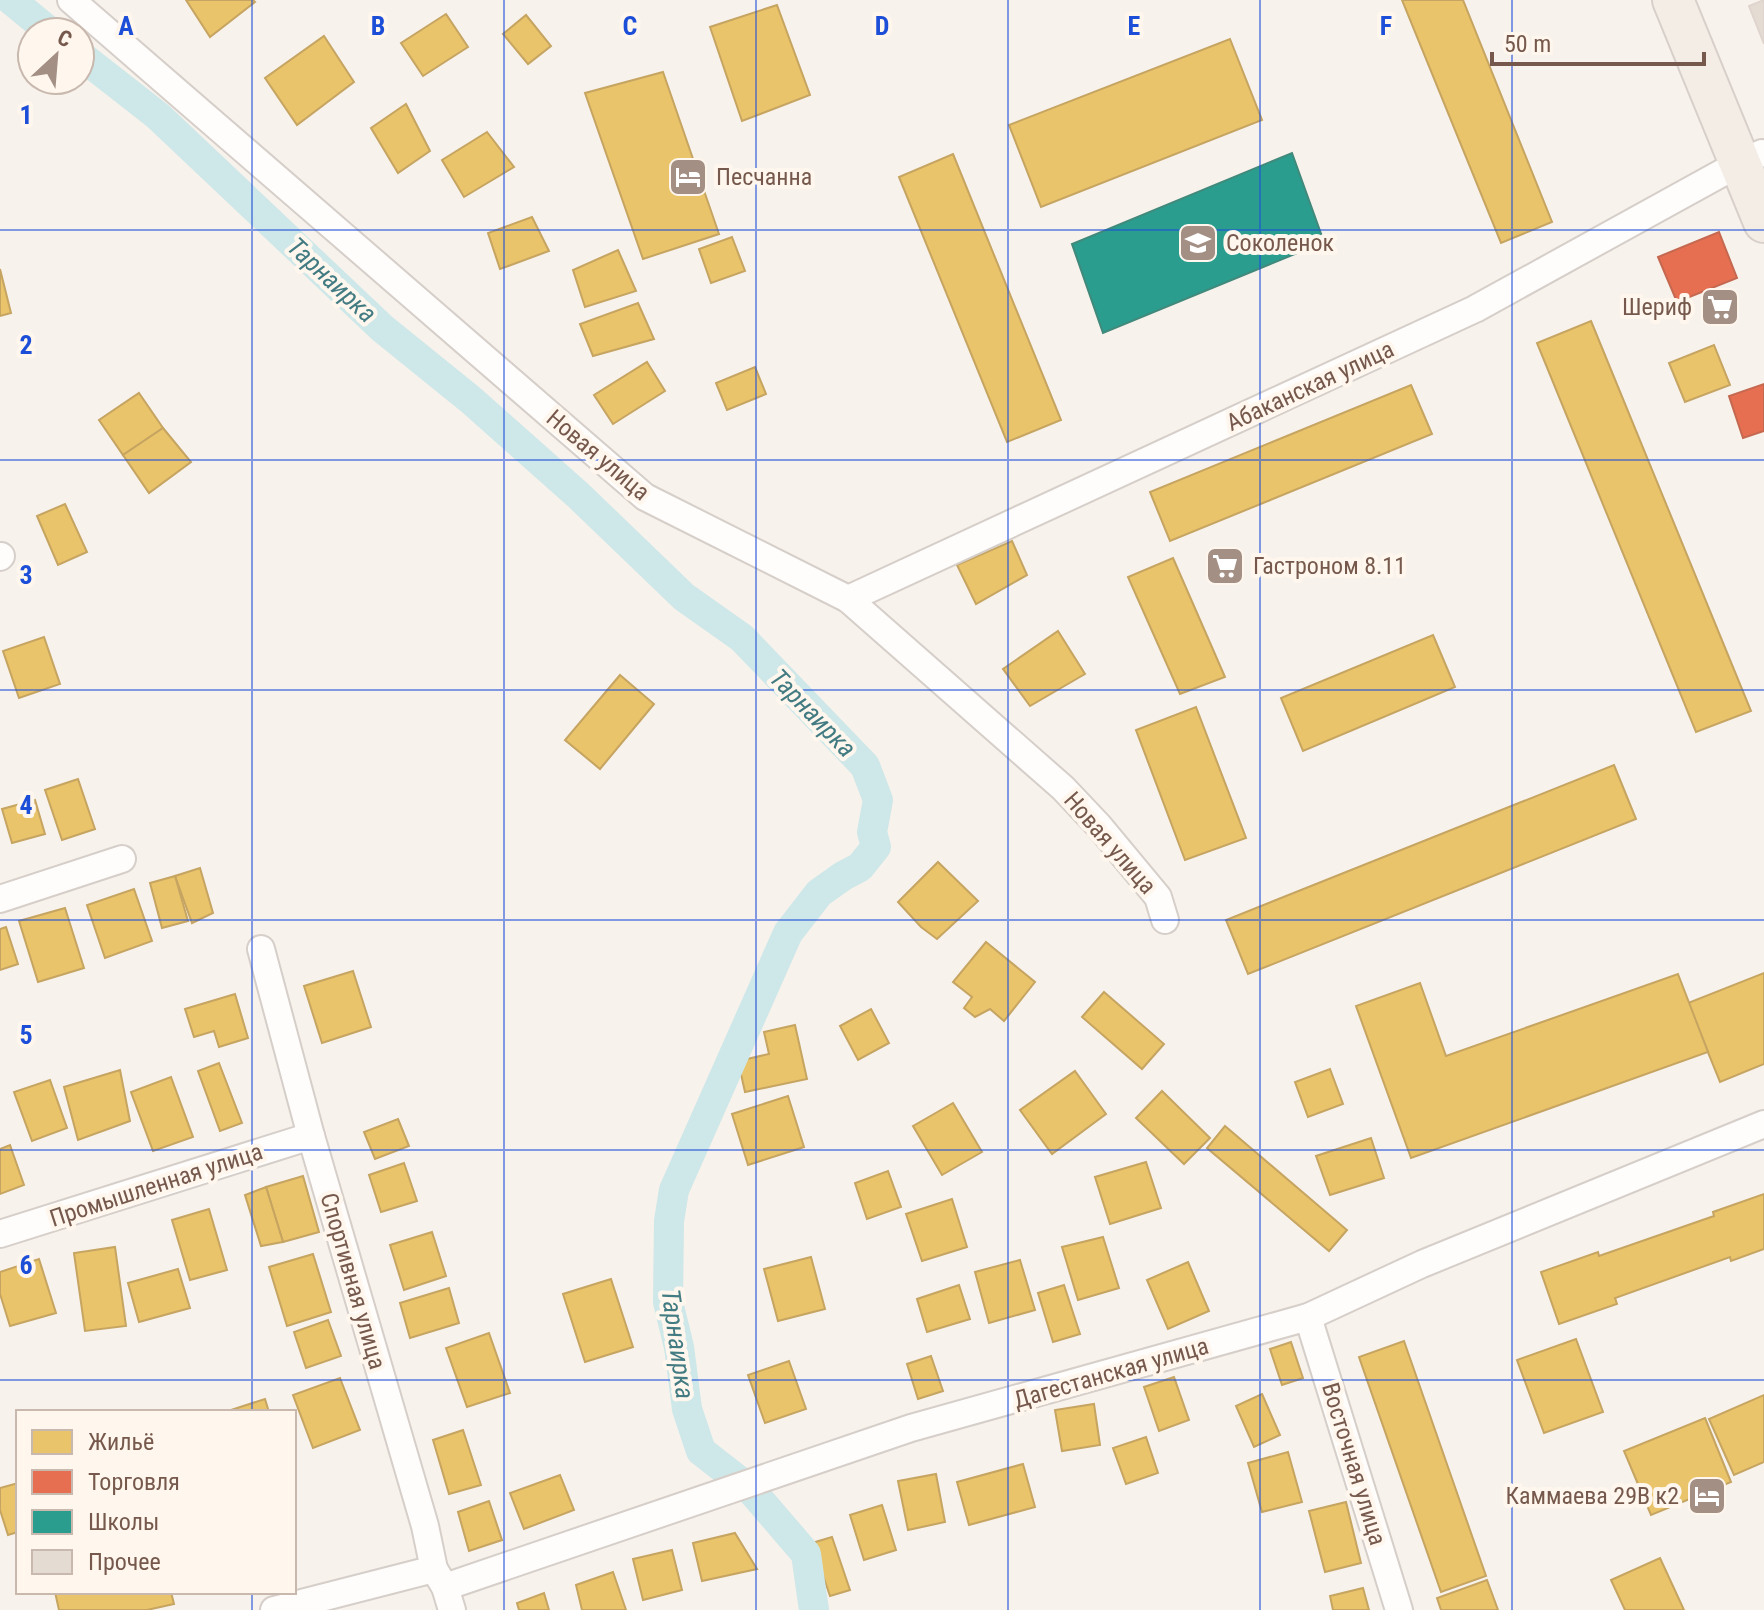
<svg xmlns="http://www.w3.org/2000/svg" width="1764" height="1610" font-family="'Roboto Condensed',sans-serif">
	<rect width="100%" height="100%" fill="#f7f2ec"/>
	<!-- homes -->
	<g fill="#e9c46a" stroke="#c6a461" stroke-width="2">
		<polygon points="186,0 253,0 255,2 210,37"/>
		<polygon points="1402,0 1463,0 1552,222 1501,243"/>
		<polygon points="777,5 810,95 742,121 710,27"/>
		<polygon points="446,14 468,47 423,76 401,43"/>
		<polygon points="526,15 551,46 528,64 503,34"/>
		<polygon points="324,36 354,82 297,125 265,78"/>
		<polygon points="1230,39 1262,120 1041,207 1009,125"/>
		<polygon points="663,72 719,234 643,259 585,93"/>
		<polygon points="406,104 430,151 398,173 371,128"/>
		<polygon points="487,132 514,167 464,197 442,160"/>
		<polygon points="953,154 1061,420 1007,442 899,177"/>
		<polygon points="532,217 549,251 500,269 488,233"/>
		<polygon points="732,237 745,271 711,283 699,249"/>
		<polygon points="618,250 636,291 585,307 573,270"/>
		<polygon points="0,269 11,313 0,316"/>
		<polygon points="638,303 654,339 593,356 580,324"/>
		<polygon points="1591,321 1751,711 1696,732 1537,343"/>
		<polygon points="1714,345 1730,385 1685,402 1669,363"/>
		<polygon points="647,362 665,391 613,424 594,395"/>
		<polygon points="755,367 766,394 727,410 716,383"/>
		<polygon points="1411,385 1432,434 1170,541 1150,492"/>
		<polygon points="139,393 163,428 123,455 99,420"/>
		<polygon points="163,428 191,462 149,493 123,455"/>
		<polygon points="65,504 87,552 58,565 37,516"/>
		<polygon points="1012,541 1027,575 976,604 957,565"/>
		<polygon points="1173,558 1225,677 1180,694 1128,577"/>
		<polygon points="1058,631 1085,674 1030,706 1003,669"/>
		<polygon points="1433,635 1455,687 1303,751 1281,698"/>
		<polygon points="44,637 60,684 19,698 3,651"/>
		<polygon points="620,675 654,704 600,769 565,740"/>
		<polygon points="1196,707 1246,838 1185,860 1136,730"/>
		<polygon points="1614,765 1636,819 1248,974 1226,920"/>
		<polygon points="78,779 95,829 62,840 45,790"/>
		<polygon points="35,800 45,834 12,843 2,809"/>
		<polygon points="938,862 978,901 937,939 921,927 898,902"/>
		<polygon points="200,868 213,913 192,923 175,876"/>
		<polygon points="175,876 188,921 162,928 150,883"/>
		<polygon points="134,889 152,941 105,958 87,905"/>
		<polygon points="65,908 84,968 38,982 19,921"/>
		<polygon points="6,927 18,964 0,970 0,929"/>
		<polygon points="986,942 1035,982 1004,1021 990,1009 975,1017 964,1008 972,997 953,982"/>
		<polygon points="353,971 371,1027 322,1043 304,986"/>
		<polygon points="1764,973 1764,1064 1720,1082 1688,1003"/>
		<polygon points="1678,974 1708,1052 1411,1158 1356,1006 1420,983 1446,1056"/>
		<polygon points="1104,992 1164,1044 1142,1069 1082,1017"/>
		<polygon points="235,994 248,1038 219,1047 214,1031 194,1037 185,1009"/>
		<polygon points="871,1009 889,1043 858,1060 840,1026"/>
		<polygon points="795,1025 807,1079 745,1092 738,1061 769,1054 764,1032"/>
		<polygon points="219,1063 242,1123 220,1131 198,1071"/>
		<polygon points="1330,1069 1343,1104 1308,1117 1295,1082"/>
		<polygon points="120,1070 130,1121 78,1140 64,1087"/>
		<polygon points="1075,1071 1106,1114 1052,1154 1020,1110"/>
		<polygon points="171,1077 193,1137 153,1151 131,1092"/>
		<polygon points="50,1080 67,1128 32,1141 14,1092"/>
		<polygon points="1162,1091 1210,1138 1184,1164 1136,1118"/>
		<polygon points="788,1096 804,1147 748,1165 732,1114"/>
		<polygon points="953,1103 982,1152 942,1175 913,1126"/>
		<polygon points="398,1119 409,1146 375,1159 364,1132"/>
		<polygon points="1225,1126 1347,1230 1329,1251 1207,1148"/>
		<polygon points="1371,1138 1384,1178 1330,1195 1316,1156"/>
		<polygon points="10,1145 24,1185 0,1194 0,1149"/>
		<polygon points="1146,1162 1161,1208 1110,1224 1095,1177"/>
		<polygon points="404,1163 417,1201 381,1212 369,1175"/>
		<polygon points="888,1171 901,1207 867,1219 855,1183"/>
		<polygon points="303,1176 319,1232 283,1242 266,1187"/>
		<polygon points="266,1187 283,1242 261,1246 245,1195"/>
		<polygon points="1764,1194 1764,1249 1731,1261 1730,1257 1615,1298 1617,1304 1559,1324 1541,1272 1598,1252 1599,1256 1714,1216 1713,1212"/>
		<polygon points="952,1199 967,1247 922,1261 906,1214"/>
		<polygon points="209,1209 227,1270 190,1280 172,1220"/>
		<polygon points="432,1232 446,1276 404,1290 390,1245"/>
		<polygon points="1103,1237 1119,1288 1078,1300 1062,1247"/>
		<polygon points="115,1247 126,1326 85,1331 74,1253"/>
		<polygon points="313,1254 331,1312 287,1326 269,1267"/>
		<polygon points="811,1257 825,1309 778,1321 764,1269"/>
		<polygon points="39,1259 56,1313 10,1326 0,1294 0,1272"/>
		<polygon points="1020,1260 1035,1310 989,1323 975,1272"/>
		<polygon points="1188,1262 1209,1311 1168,1329 1147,1280"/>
		<polygon points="178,1269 190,1308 139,1322 128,1283"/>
		<polygon points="611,1279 633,1347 585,1362 563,1294"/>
		<polygon points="959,1285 970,1319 927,1332 917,1299"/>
		<polygon points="1064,1285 1080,1334 1053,1342 1038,1293"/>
		<polygon points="449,1288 459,1323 410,1338 400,1303"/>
		<polygon points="328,1320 341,1356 306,1368 294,1332"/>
		<polygon points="489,1333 510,1393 467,1407 446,1348"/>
		<polygon points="1576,1339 1603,1412 1544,1433 1517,1360"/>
		<polygon points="1404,1341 1486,1576 1441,1592 1359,1357"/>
		<polygon points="1291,1342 1303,1378 1282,1385 1270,1349"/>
		<polygon points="931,1356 943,1391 918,1399 907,1364"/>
		<polygon points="789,1361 806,1409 765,1423 748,1375"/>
		<polygon points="1174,1377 1189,1420 1159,1431 1144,1387"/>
		<polygon points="340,1378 360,1430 313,1448 293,1395"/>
		<polygon points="1262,1394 1280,1435 1254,1447 1236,1406"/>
		<polygon points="1764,1395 1764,1462 1734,1475 1709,1419"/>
		<polygon points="265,1399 269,1412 229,1412 228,1411"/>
		<polygon points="1094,1404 1100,1445 1062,1451 1055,1410"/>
		<polygon points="1705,1418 1731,1482 1651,1515 1624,1451"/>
		<polygon points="463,1430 481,1485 449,1494 433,1440"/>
		<polygon points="1146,1437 1158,1473 1126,1484 1113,1448"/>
		<polygon points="1288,1452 1302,1502 1262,1512 1248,1463"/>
		<polygon points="1023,1464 1035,1507 969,1525 957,1482"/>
		<polygon points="936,1474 945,1522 908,1530 898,1481"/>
		<polygon points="560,1475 574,1510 524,1529 510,1493"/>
		<polygon points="18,1483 18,1532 8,1535 0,1510 0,1488"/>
		<polygon points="489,1501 502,1540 469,1551 458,1512"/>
		<polygon points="1346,1502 1361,1563 1325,1572 1309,1511"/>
		<polygon points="882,1505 896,1550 864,1560 850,1515"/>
		<polygon points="735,1533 757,1569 702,1581 693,1543"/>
		<polygon points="832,1537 850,1590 830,1596 812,1543"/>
		<polygon points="672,1550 682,1590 643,1600 633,1559"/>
		<polygon points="1660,1558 1684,1610 1625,1610 1611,1580"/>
		<polygon points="613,1572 626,1610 582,1610 576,1585"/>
		<polygon points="1487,1580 1498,1610 1441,1610 1437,1598"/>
		<polygon points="1363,1588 1369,1610 1333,1610 1330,1596"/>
		<polygon points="55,1592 171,1592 174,1604 147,1610 59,1610"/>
		<polygon points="544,1593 549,1610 519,1610 517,1603"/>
	</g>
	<!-- shops -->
	<g fill="#e76f51" stroke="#c56850" stroke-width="2">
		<polygon points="1719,232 1737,278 1677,302 1658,257"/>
		<polygon points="1764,384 1764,431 1743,438 1729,396"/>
	</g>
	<!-- schools -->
	<polygon fill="#2a9d8f" stroke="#41897b" stroke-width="2" points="1292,153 1324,242 1103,333 1072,244"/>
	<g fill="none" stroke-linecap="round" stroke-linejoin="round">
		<!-- canal -->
		<g stroke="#cee7e8" stroke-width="30">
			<polyline points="11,0 50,32"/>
			<polyline points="80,55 158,116 382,328 471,400 578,495 684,597 742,638 865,766 878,800 872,832 876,847 860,867 843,876 819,893 788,933 674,1190 669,1221 668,1302 679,1347 687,1409 701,1451 751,1490 806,1554 814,1610"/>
		</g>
	</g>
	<!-- building -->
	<polygon fill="#e4dbd3" stroke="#e0d5ce" stroke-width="2" points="1764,0 1764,44 1749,6"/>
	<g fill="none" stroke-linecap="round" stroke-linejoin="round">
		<defs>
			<g id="street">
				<polyline points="71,0 645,497 848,599 1063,788 1099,826 1158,897 1165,920"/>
				<polyline points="0,557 1,556"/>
				<polyline points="848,599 1475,309 1740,163 1762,153"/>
				<polyline points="0,899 122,859"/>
				<polyline points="261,949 311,1136 425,1526 434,1569 445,1587 452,1610"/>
				<polyline points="0,1234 311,1136"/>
				<polyline points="1308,1317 1399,1610"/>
				<polyline points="445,1587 911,1428 1308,1317 1422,1264 1764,1124"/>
				<polyline points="274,1610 434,1569"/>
			</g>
			<polyline id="primary" points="1673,0 1764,222"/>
		</defs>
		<!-- street casing -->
		<use href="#street" stroke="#d6cec8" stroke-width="30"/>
		<!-- primary casing -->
		<use href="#primary" stroke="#d8cfca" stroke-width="44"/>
		<!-- street -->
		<use href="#street" stroke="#fefdfc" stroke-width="26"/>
		<!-- primary -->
		<use href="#primary" stroke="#f3ede6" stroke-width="40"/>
	</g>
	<!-- grid -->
	<path fill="none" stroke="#1d4ed8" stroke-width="2" stroke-opacity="0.55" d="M252,0v1412M504,0v1610M756,0v1610M1008,0v1610M1260,0v1610M1512,0v1610M0,230h1764M0,460h1764M0,690h1764M0,920h1764M0,1150h1764M0,1380h1764M252,1592v18"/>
	<!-- icons -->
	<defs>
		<symbol id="hotel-square" viewBox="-11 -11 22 22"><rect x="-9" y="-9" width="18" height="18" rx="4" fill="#a38f84" stroke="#fff7ee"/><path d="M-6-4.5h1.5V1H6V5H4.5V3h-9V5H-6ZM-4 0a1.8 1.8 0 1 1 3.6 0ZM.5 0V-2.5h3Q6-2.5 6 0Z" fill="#fff"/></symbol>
		<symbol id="school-square" viewBox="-11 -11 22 22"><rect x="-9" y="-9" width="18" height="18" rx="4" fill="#a38f84" stroke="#fff7ee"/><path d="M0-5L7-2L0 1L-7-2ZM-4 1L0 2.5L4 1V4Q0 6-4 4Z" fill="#fff"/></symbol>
		<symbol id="supermarket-square" viewBox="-11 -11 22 22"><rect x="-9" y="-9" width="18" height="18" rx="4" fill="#a38f84" stroke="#fff7ee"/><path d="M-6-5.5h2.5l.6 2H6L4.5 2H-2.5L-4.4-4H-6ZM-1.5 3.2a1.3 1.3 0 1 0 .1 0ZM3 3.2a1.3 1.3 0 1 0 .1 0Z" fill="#fff"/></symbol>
	</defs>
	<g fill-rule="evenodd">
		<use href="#hotel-square" x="666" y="155" width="44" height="44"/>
		<use href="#school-square" x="1176" y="221" width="44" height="44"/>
		<use href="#supermarket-square" x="1698" y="285" width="44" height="44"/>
		<use href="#supermarket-square" x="1203" y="544" width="44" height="44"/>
		<use href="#hotel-square" x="1685" y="1474" width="44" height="44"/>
	</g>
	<g text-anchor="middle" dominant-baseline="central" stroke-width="8" stroke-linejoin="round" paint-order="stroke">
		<!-- poi labels -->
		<g font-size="24" fill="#76594c" stroke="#fff7ee" text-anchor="start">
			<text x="716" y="177">Песчанна</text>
			<text x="1226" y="243">Соколенок</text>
			<text x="1692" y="307" text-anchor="end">Шериф</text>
			<text x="1253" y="566">Гастроном 8.11</text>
			<text x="1679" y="1496" text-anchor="end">Каммаева 29В к2</text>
		</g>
		<!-- street labels -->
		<g font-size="24" fill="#76594c" stroke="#fff7ee">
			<text transform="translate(1310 386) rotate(-25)">Абаканская улица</text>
			<text transform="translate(598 455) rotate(40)">Новая улица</text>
			<text transform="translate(1110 843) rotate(49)">Новая улица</text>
			<text transform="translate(156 1185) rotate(-18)">Промышленная улица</text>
			<text transform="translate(353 1281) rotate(74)">Спортивная улица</text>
			<text transform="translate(1111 1373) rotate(-16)">Дагестанская улица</text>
			<text transform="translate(1354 1464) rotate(73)">Восточная улица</text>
		</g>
		<!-- water labels -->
		<g font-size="26" font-style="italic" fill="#437b82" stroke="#fff7ee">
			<text transform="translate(332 280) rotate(43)">Тарнаирка</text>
			<text transform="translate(813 713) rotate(46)">Тарнаирка</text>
			<text transform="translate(678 1344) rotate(82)">Тарнаирка</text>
		</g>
	</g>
	<g font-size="26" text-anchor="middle" font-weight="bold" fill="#1d4ed8" stroke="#fff7ee" stroke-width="8" stroke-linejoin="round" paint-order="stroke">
		<text x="126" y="35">A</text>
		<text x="378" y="35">B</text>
		<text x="630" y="35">C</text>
		<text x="882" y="35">D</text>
		<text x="1134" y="35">E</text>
		<text x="1386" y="35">F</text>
		<text x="26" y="124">1</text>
		<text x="26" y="354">2</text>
		<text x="26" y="584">3</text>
		<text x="26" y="814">4</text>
		<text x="26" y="1044">5</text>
		<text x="26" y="1274">6</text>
	</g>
	<!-- legend -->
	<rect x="16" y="1410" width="280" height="184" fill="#fff7ee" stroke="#c8b8ad" stroke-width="2"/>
	<rect x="32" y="1430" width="40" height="24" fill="#e9c46a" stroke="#c8b8ad" stroke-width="2"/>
	<text x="88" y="1450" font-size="24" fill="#76594c">Жильё</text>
	<rect x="32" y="1470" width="40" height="24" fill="#e76f51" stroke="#c8b8ad" stroke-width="2"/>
	<text x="88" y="1490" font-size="24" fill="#76594c">Торговля</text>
	<rect x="32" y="1510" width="40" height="24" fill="#2a9d8f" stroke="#c8b8ad" stroke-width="2"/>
	<text x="88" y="1530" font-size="24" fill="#76594c">Школы</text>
	<rect x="32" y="1550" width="40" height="24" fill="#e4dbd3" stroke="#c8b8ad" stroke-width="2"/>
	<text x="88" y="1570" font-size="24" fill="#76594c">Прочее</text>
	<!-- north arrow -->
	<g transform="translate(56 56) rotate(26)"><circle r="38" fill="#fff7ee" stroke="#c8b8ad" stroke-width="2"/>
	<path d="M0-6L14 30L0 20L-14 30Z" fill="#a38f84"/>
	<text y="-12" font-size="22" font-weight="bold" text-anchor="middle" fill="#76594c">С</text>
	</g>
	<!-- scale -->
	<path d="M1492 52v12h212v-12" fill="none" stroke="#76594c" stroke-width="4"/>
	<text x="1504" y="52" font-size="24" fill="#76594c" stroke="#fff7ee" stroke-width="6" paint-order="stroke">50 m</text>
</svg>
